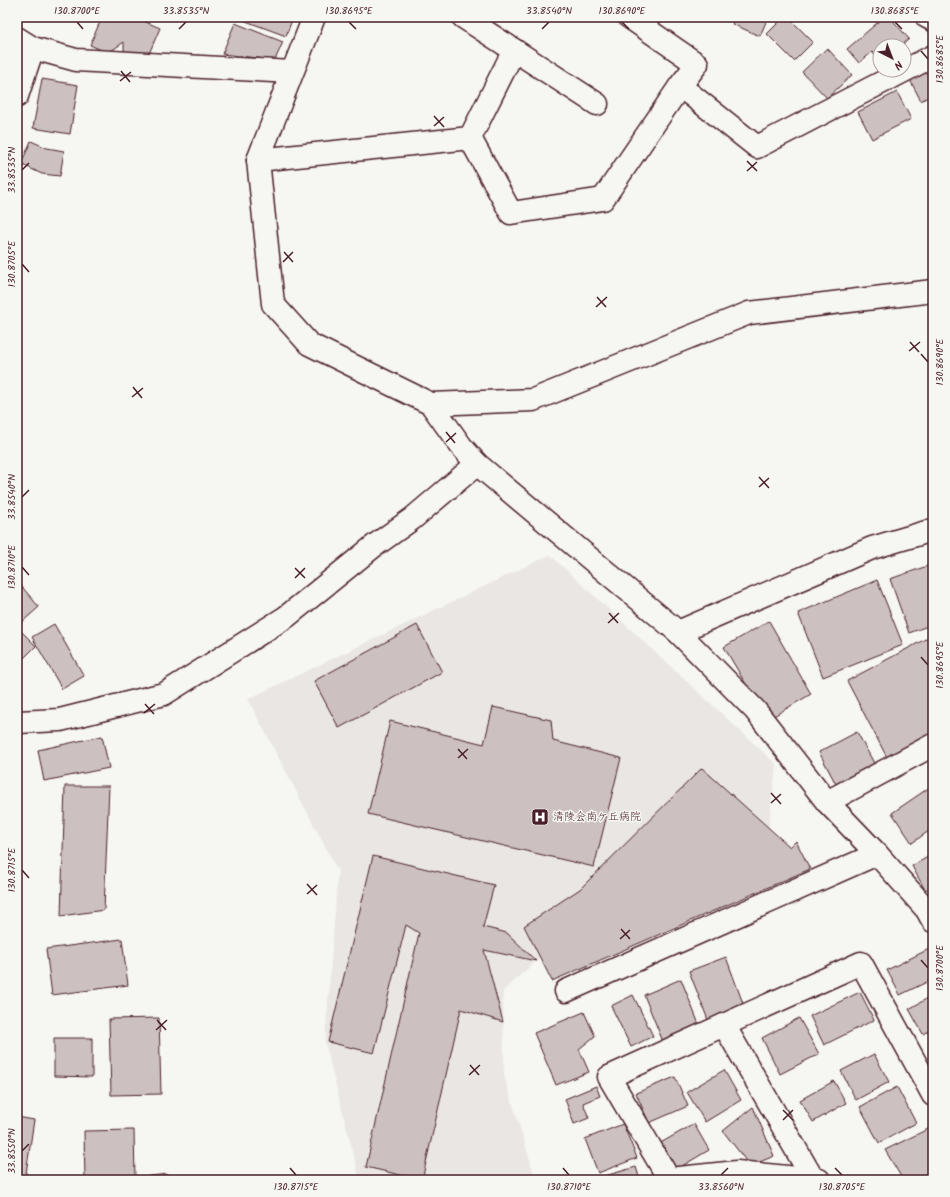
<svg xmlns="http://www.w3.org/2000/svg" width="950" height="1197" font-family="Kalam,'Klee One',sans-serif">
	<rect width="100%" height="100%" fill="#f6f6f2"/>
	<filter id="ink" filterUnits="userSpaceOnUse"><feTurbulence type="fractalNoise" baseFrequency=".025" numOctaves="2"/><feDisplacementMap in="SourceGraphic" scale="8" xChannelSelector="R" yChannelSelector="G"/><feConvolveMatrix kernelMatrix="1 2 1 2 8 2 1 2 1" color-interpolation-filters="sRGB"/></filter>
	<g filter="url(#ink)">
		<!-- built -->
		<polygon fill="#e9e6e3" points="550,555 776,764 764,870 536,961 503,991 504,1076 536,1180 360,1180 325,1043 338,871 248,699"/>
		<!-- building -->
		<g fill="#ccc1c0" stroke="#4a1f2b">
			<polygon points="102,17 134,17 160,28 148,56 124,56 124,42 108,53 90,45"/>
			<polygon points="235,17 293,17 286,36"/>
			<polygon points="736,17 768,17 760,36 732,24"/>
			<polygon points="784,17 788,17 813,42 794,61 767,34"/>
			<polygon points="884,17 890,17 909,39 901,46 880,46 880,61 872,52 859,63 847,49"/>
			<polygon points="235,23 283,42 275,60 222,54"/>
			<polygon points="827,48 852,75 827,98 802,72"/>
			<polygon points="933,65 933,94 921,101 909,78"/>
			<polygon points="42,79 78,85 70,134 33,128"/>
			<polygon points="897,92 911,119 872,139 858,112"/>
			<polygon points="31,141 47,148 64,151 60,176 42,174 21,164"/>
			<polygon points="933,564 933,624 909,633 890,579"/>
			<polygon points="877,580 903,645 823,677 798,613"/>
			<polygon points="17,581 39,607 21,623 17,619"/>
			<polygon points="769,621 811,694 767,720 724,647"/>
			<polygon points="54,624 84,676 62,689 32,637"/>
			<polygon points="417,625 442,672 339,728 314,681"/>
			<polygon points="17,627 36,646 17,665"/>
			<polygon points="933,635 933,744 891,765 847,681"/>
			<polygon points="493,707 551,720 553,741 621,758 594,867 368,814 390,721 484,744"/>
			<polygon points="857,732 875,765 837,786 819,752"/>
			<polygon points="102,736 109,768 44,781 38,750"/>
			<polygon points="702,768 790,847 796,841 810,869 552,981 524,926 580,889"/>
			<polygon points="933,785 933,828 912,843 892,813"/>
			<polygon points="65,786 109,786 104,910 61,916"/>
			<polygon points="933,854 933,886 925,890 912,866"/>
			<polygon points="373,856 494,885 483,927 507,933 536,961 484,950 503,1022 461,1009 422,1180 366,1167 419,933 406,925 374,1053 328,1042"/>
			<polygon points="122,939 128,985 52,995 46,949"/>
			<polygon points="929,949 933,957 933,979 900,995 887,970"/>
			<polygon points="726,957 744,1006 708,1020 689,971"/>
			<polygon points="681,979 700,1027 664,1044 644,995"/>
			<polygon points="860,992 874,1020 824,1045 810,1016"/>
			<polygon points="633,995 653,1036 631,1047 611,1006"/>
			<polygon points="933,995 933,1028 923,1034 909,1009"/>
			<polygon points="584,1012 595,1036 579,1049 589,1072 556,1085 534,1033"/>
			<polygon points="159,1018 161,1094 111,1095 109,1019"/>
			<polygon points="799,1018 819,1054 780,1074 762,1038"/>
			<polygon points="54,1038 92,1038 92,1077 54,1076"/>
			<polygon points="874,1054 889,1082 856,1100 841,1071"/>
			<polygon points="724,1070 741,1100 705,1122 687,1092"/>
			<polygon points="675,1077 688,1106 649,1123 636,1093"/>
			<polygon points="834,1081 846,1103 813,1122 800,1100"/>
			<polygon points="596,1086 600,1096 583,1103 589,1118 574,1124 565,1099"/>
			<polygon points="897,1087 916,1123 879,1143 860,1107"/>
			<polygon points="753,1107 774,1156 750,1166 723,1131"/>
			<polygon points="17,1117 34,1120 25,1180 17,1180"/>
			<polygon points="623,1124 637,1158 598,1173 585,1139"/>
			<polygon points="694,1124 709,1150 672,1172 657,1145"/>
			<polygon points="930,1128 933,1136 933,1171 913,1180 903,1180 885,1150"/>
			<polygon points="134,1130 135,1178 119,1180 85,1180 84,1131"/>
			<polygon points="636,1167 640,1180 602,1180 601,1177"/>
			<polygon points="167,1174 167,1180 134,1180 135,1178"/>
		</g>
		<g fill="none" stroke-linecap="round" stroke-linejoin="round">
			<defs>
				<g id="minor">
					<polyline points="314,17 258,160 273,304 309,344 431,404 461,446 477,464 678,632 755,710 827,802 877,854 927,910 933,921"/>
					<polyline points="463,17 597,104"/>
					<polyline points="629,17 697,64 680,86 757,147 933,56"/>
					<polyline points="927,17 933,20"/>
					<polyline points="17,38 33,48 76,60 292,72"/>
					<polyline points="17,96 33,48"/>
					<polyline points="470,138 514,50"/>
					<polyline points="258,160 470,138 511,213 603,199 680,86"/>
					<polyline points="431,404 533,400 749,313 933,291"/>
					<polyline points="678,632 872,548 933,530"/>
					<polyline points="17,722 60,720 164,694 286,617 374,546 412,519 477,464"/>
					<polyline points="827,802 933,745"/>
					<polyline points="566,991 877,854"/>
					<polyline points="724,1025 813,1179"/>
					<polyline points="819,1180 737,1172 669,1179 609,1077 861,963 933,1095"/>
				</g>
			</defs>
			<!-- minor casing -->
			<use href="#minor" stroke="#4a1f2b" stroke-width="25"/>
			<!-- minor -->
			<use href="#minor" stroke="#f6f6f2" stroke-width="22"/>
		</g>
	</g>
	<!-- ticks -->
	<path fill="none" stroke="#4a1f2b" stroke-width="1.5" d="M77,22l6,7M349,22l7,7M622,22l7,7M895,22l7,7M179,29l7,-7M542,29l7,-7M921,51l7,8M121,71l9,11M120,81l11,-9M434,116l10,11M434,126l10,-9M747,161l10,10M22,170l7,-7M747,171l10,-9M284,252l9,10M283,262l10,-10M22,264l7,8M597,297l9,10M596,307l11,-10M910,342l9,10M909,351l11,-9M921,354l7,8M133,387l9,11M132,397l11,-9M446,432l9,11M446,442l10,-9M759,477l10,11M759,487l10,-9M22,497l7,-7M22,567l7,8M295,568l10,10M295,578l10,-10M609,613l9,10M608,623l11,-10M921,657l7,8M145,704l9,10M144,713l11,-9M458,749l9,10M458,758l10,-9M771,793l10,11M771,803l10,-9M22,870l7,8M307,884l10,11M307,894l10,-9M621,929l9,10M620,939l10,-9M921,960l7,8M157,1020l9,10M156,1030l11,-10M470,1065l9,10M469,1075l11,-10M783,1110l10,10M783,1120l10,-10M22,1151l7,-7M290,1168l6,7M563,1168l6,7M835,1168l7,7M721,1175l7,-7"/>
	<!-- icons -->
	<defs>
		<symbol id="hospital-square" viewBox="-11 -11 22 22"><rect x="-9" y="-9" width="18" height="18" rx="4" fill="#4a1f2b" stroke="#f6f6f2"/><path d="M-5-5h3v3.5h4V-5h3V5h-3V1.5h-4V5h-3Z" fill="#fff"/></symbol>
	</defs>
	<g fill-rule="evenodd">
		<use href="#hospital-square" x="530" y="807" width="20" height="20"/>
	</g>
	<g text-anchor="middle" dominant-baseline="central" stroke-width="3" stroke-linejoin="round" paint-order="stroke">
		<!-- poi labels -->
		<g font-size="11" fill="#4a1f2b" stroke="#f6f6f2" text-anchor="start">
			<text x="553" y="817">清陵会南ケ丘病院</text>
		</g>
	</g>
	<!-- margin -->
	<rect width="950" height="1197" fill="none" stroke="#f6f6f2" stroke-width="44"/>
	<!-- north arrow -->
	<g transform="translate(892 58) rotate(138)"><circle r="19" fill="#f6f6f2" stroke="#b1a0a2"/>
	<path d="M0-3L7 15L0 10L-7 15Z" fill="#4a1f2b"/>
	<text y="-6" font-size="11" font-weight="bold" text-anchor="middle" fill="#4a1f2b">N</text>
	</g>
	<rect x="22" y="22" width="906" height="1153" fill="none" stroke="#4a1f2b" stroke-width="1.5"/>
	<g font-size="10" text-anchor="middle" fill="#4a1f2b">
		<text x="77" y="14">130.8700°E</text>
		<text x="186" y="14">33.8535°N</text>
		<text x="349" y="14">130.8695°E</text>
		<text x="549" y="14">33.8540°N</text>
		<text x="622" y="14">130.8690°E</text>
		<text x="895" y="14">130.8685°E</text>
		<text transform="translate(939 59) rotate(-90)" y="4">130.8685°E</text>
		<text transform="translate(11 170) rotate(-90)" y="4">33.8535°N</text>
		<text transform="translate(11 264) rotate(-90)" y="4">130.8705°E</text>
		<text transform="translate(939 362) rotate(-90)" y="4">130.8690°E</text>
		<text transform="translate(11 497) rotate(-90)" y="4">33.8540°N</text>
		<text transform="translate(11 567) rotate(-90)" y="4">130.8710°E</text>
		<text transform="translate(939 665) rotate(-90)" y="4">130.8695°E</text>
		<text transform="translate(11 870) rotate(-90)" y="4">130.8715°E</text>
		<text transform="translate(939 968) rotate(-90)" y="4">130.8700°E</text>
		<text transform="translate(11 1151) rotate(-90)" y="4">33.8550°N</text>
		<text x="296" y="1190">130.8715°E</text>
		<text x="569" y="1190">130.8710°E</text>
		<text x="721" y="1190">33.8560°N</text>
		<text x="842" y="1190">130.8705°E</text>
	</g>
</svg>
